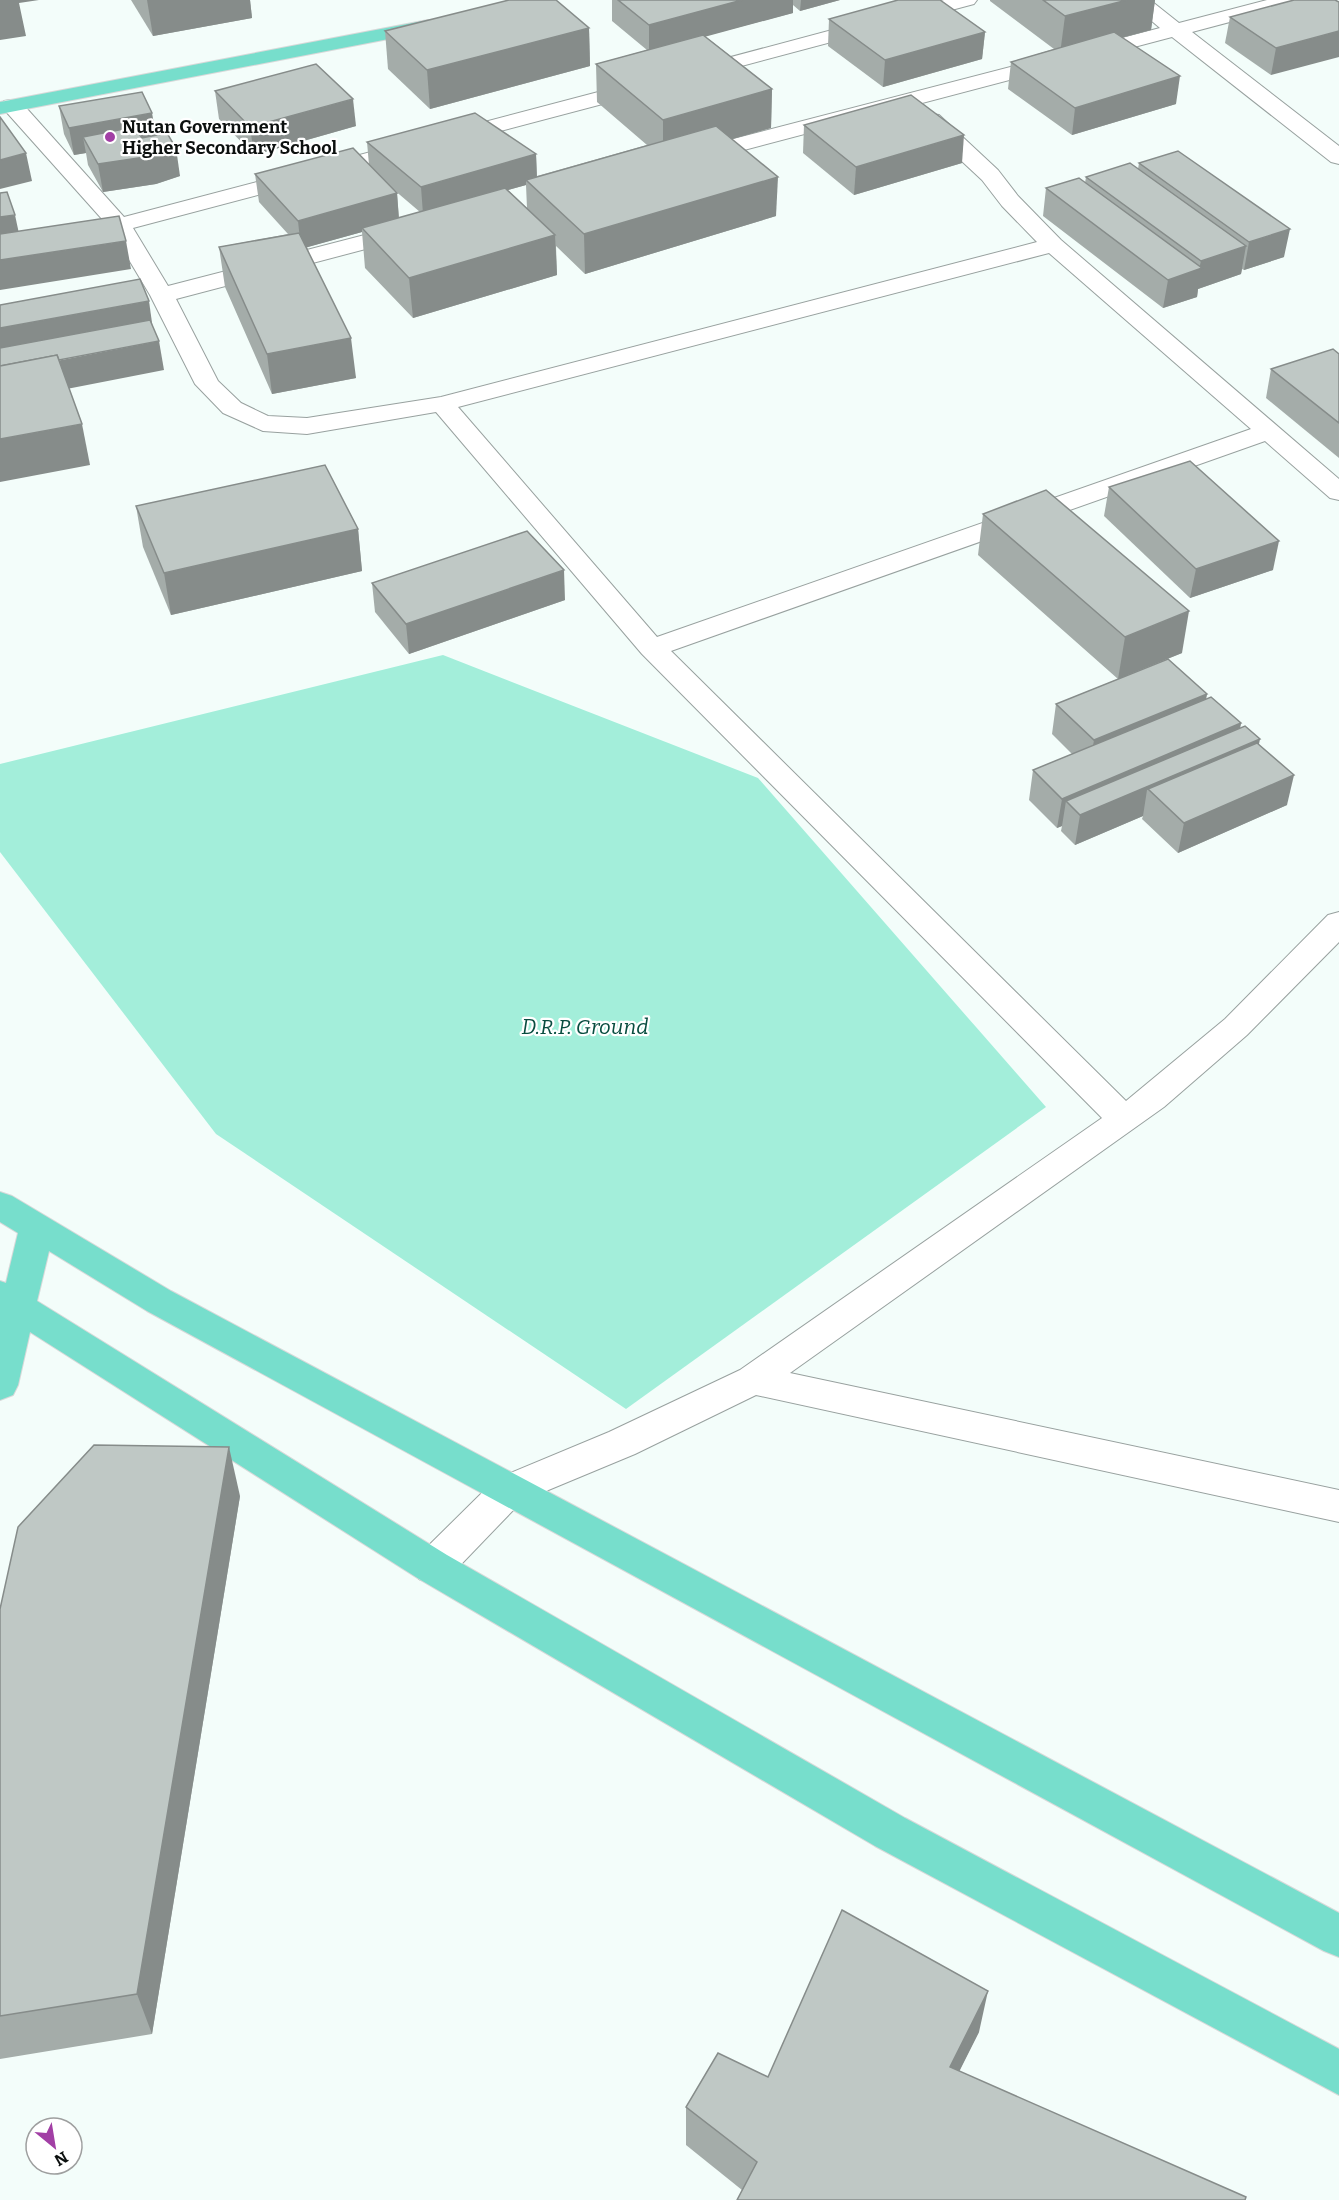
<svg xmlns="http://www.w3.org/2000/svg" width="1339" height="2200" font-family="Bitter,serif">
	<rect width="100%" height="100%" fill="#f3fdfa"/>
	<!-- green -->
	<polygon fill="#a3eeda" points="443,655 758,778 1046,1107 626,1409 216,1134 0,852 0,764"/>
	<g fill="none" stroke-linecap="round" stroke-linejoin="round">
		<defs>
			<g id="minor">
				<polygon points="944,0 977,0 974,4 693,79 686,77 682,73 686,69"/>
				<polygon points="1127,0 1150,0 1179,23 1267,0 1301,0 1298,4 1192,32 1339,146 1339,164 1331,162 1172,37 695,163 687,161 684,156 687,151 1160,28"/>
				<path d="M640,81l8,1 3,5 -3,5 -515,136 35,58 239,-62 8,2 3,5 -3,5 -239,63 42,82 23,22 27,13 39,2 134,-21 596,-155 -35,-36 -20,-26 -59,-55 -3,-5 3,-5 8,-1 8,1 59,55 20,26 43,44 278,239v21l-9,-2 -65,-57 -594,210 455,450 99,-82 103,-104 11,-3v30l-92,93 -83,72 -374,266 549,117v32l-583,-127 -121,59 -113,47 -75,78 -14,5 -14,-5 -5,-12 5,-12 77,-76 113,-47 131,-62 362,-252 -460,-464 -206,-242 -129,22 -44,-3 -40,-18 -28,-29 -45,-89 -40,-67 -109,-122 3,-5 8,-1 8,1 104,116zM1049,253l202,176 -594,208 -199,-230z"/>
			</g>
			<g id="major">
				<polygon points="428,20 435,22 438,26 435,30 0,114 0,102"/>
				<polygon points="0,1192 12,1196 171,1291 1339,1913 1339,1957 1324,1951 147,1311 49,1251 37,1301 447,1555 905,1818 1339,2049 1339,2095 875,1846 419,1579 30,1332 18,1385 13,1395 0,1400 0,1281 6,1283 18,1233 0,1222"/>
			</g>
		</defs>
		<!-- minor casing -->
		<use href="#minor" stroke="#98a19f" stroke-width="2"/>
		<!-- major casing -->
		<use href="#major" stroke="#d8d9d9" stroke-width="2"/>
		<!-- minor -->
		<use href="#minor" fill="#fff" fill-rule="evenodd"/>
		<!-- major -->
		<use href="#major" fill="#77decc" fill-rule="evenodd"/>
	</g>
	<!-- wall -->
	<g fill="#a4aca9" fill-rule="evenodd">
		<polygon points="131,0 250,0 252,18 153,36"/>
		<path d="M612,0h228l-40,11 -7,-6v8l-88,23 67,53 -1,39 -39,11 44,77 -191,58 -29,-28 1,29 -144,43 -48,-50 -3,-36 -55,15 49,131 -84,16 -47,-107 -6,-40 69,-13 -29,-32 -4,-28 114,-9 -2,-23 169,12 1,22 110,-31 -50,-43 -1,-38 51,-14 -35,-29zM526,185l1,23 -19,-18zM393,189l27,23 -21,6 -2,-25z"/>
		<polygon points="990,0 1155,0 1151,30 1122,38 1176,104 1072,135 1008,89 1011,62 1054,49 990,1"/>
		<polygon points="1339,2 1271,75 1225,43 1230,17"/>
		<polygon points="829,19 985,32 982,59 883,87 828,46"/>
		<polygon points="589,28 590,66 430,109 388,69 385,31"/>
		<polygon points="215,91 356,126 254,155 219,119"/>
		<polygon points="59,106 156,135 180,176 156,184 103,192 88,165 86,153 74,155 64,134"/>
		<polygon points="804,125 962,163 854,195 803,153"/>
		<polygon points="1139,163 1284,257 1244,270 1242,269 1241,274 1198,289 1197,297 1163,308 1043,216 1046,188 1085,183 1086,177 1138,169"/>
		<polygon points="1339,354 1339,458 1266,398 1271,369"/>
		<polygon points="1109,487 1273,570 1190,598 1104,516"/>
		<polygon points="136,506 358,529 362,571 171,615 143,547"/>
		<polygon points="983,514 1182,653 1127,675 1207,694 1206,699 1241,723 1240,728 1259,745 1287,805 1178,853 1142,819 1143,816 1075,845 1061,831 1062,826 1057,828 1029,800 1033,770 1072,754 1052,734 1056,704 1118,679 978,555"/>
		<polygon points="372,583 565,600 409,654 375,612"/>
		<polygon points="240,1496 152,2034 0,2059 0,1609"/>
		<polygon points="979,2032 959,2071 742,2190 686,2145 686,2107 768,2077"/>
	</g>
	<!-- shaded-wall -->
	<g fill="#868c8a">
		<polygon points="0,0 39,0 19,3 26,36 0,40"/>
		<polygon points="147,0 250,0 252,18 153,36"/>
		<polygon points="742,0 793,0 793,13 649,52 649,25"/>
		<polygon points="801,0 840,0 800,11"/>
		<polygon points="1127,0 1155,0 1151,30 1060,54 1065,16"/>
		<polygon points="589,28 590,66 430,109 427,70"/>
		<polygon points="1339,31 1339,57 1271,75 1276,48"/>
		<polygon points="985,32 982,59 883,87 885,60"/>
		<polygon points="1180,76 1176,104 1072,135 1075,108"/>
		<polygon points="772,89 771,128 663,159 663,120"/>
		<polygon points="353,99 356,126 254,155 250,127"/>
		<polygon points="152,113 157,140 83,137 86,153 74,155 69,128"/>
		<polygon points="964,135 962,163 854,195 856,167"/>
		<polygon points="176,148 180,176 156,184 103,192 98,164"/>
		<polygon points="26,153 32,181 0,189 0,160"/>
		<polygon points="536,154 537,182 526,180 526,185 423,214 421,187"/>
		<polygon points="778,177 776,216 585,274 584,234"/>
		<polygon points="397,193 399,221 362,228 362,232 301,249 298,221"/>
		<polygon points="15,215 21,243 0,247 0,217"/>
		<polygon points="1290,229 1284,257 1244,270 1249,242"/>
		<polygon points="555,235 557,275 413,318 409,278"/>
		<polygon points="126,241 131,269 0,290 0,260"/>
		<polygon points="1246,246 1241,274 1198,289 1197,297 1163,308 1168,280 1199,269 1201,261"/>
		<polygon points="149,301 153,330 0,358 0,328"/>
		<polygon points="351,338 356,378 272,394 267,354"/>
		<polygon points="159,341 164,370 0,402 0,372"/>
		<polygon points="82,424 90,465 0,482 0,439"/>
		<polygon points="358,529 362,571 171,615 164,573"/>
		<polygon points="1279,541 1273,570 1190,598 1196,569"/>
		<polygon points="564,570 565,600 409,654 406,624"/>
		<polygon points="1189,611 1182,653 1118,679 1125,637"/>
		<polygon points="1207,694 1201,723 1089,770 1094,740"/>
		<polygon points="1241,723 1236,749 1260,739 1254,769 1147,790 1143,816 1075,845 1080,815 1066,801 1062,826 1057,828 1062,799"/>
		<polygon points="1294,775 1287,805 1178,853 1184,823"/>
		<polygon points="229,1447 240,1496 152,2034 137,1994"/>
		<polygon points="988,1991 979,2032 942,2106 950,2067"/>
	</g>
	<!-- building -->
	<g fill="#bfc8c5" stroke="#868c8a" stroke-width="1.5">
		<polygon points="509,0 556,0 589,28 427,70 385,31"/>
		<polygon points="618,0 742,0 649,25"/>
		<polygon points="898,0 940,0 985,32 885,60 829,19"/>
		<polygon points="1043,0 1127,0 1065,16"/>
		<polygon points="1294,0 1335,0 1339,2 1339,31 1276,48 1230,17"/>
		<polygon points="1114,32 1180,76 1075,108 1011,62"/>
		<polygon points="703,35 772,89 663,120 596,64"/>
		<polygon points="316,64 353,99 250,127 215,91"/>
		<polygon points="142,92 152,113 69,128 59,106"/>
		<polygon points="911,95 964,135 856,167 804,125"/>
		<polygon points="475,113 536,154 421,187 367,142"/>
		<polygon points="0,117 26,153 0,160"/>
		<polygon points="716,126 778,177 584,234 526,180"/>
		<polygon points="134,127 142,138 167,133 176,148 152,156 98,164 83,137"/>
		<polygon points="353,148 397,193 298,221 255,174"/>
		<polygon points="1178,151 1290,229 1249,242 1139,163"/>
		<polygon points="1130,163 1246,246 1201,261 1086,177"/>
		<polygon points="1079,178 1202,268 1168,280 1046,188"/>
		<polygon points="505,188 555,235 409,278 362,228"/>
		<polygon points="7,192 15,215 0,217 0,193"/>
		<polygon points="119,216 126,241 0,260 0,234"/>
		<polygon points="299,233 351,338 267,354 219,247"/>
		<polygon points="140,279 149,301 0,328 0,305"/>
		<polygon points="150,320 159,341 59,360 57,355 0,366 0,348"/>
		<polygon points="1333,349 1339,354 1339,423 1271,369"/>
		<polygon points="57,355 82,424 0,439 0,366"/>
		<polygon points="1190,461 1279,541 1196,569 1109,487"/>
		<polygon points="325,465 358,529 164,573 136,506"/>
		<polygon points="1046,490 1189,611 1125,637 983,514"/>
		<polygon points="527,531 564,570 406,624 372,583"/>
		<polygon points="1168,659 1207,694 1094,740 1056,704"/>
		<polygon points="1211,697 1241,723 1062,799 1033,770"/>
		<polygon points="1245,726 1260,739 1080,815 1066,801"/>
		<polygon points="1257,743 1294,775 1184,823 1148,789"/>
		<polygon points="94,1445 229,1447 137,1994 0,2016 0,1609 18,1527"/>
		<polygon points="842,1910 988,1991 950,2067 1246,2197 1245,2200 737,2200 757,2162 686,2107 718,2053 768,2077"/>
	</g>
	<!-- markers -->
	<circle fill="#a23fa5" stroke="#fff" stroke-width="2" cx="110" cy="137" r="6"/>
	<g text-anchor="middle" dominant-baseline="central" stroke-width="4.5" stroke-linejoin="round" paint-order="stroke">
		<!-- far-poi labels -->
		<g font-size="18" font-weight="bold" fill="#0c100f" stroke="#fff" text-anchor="start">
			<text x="122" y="127">Nutan Government<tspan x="122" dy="21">Higher Secondary School</tspan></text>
		</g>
		<!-- park labels -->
		<g font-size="21" font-style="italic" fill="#084d40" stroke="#fff">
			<text x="585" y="1027">D.R.P. Ground</text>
		</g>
	</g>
	<!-- north arrow -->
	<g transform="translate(54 2146) rotate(150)"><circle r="28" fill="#ffffff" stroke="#9e9f9f" stroke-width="1.5"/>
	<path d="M0-4.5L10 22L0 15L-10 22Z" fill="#a23fa5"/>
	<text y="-9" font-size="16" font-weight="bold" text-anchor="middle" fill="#0c100f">N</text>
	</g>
</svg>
